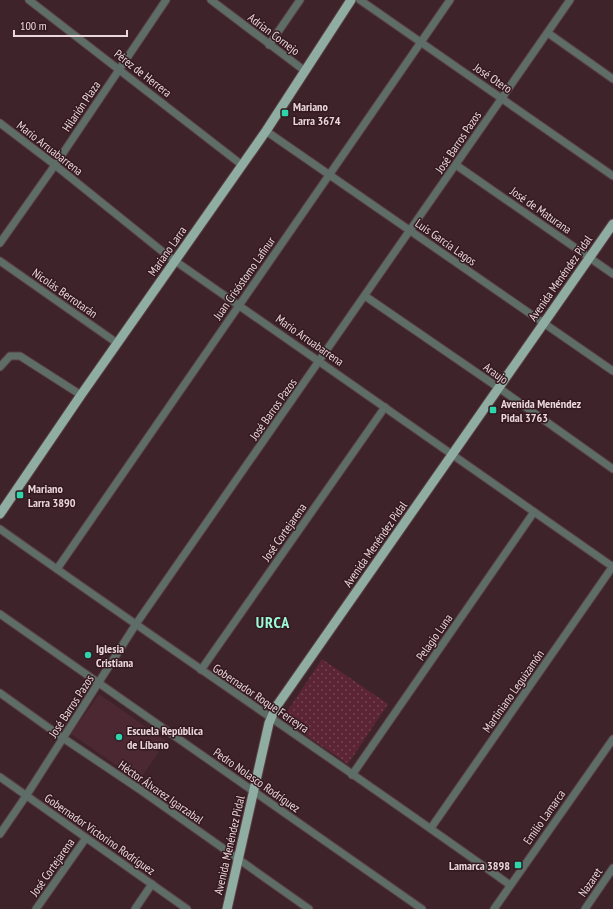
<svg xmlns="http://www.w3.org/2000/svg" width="613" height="909" font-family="'PT Sans Narrow',sans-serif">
	<defs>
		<pattern id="grass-dots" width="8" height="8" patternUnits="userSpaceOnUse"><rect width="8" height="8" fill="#5c2535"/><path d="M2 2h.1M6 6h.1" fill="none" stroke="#744452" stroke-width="1.8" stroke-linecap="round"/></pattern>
	</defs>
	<rect width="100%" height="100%" fill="#3e232a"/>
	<!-- built -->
	<polygon fill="#4b2832" points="99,694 166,741 139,781 71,734"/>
	<!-- grass -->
	<polygon fill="url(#grass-dots)" points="322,659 388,704 348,764 282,719"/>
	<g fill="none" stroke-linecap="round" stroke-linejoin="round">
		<defs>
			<g id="minor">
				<polyline points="29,0 242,165"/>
				<polyline points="211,0 305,71"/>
				<polyline points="360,0 613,176"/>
				<polyline points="548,33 613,79"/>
				<polyline points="269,45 300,0"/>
				<polyline points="0,123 55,165 168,256 613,567"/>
				<polyline points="266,131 613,371"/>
				<polyline points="456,165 613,274"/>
				<polyline points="0,243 55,165 166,0"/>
				<polyline points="0,261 117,343"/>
				<polyline points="365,296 499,388 613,469"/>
				<polyline points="0,367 10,356 20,356 81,395"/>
				<path d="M0,529c169,120 341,235 510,356"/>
				<polyline points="57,569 450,0"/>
				<polyline points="0,614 422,909"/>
				<polyline points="201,670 385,407"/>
				<polyline points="0,693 63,738 139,789 309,909"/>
				<polyline points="352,775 534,512"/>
				<polyline points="0,777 187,909"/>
				<polyline points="431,828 613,566"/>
				<polyline points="0,834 26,796 136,624 570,0"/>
				<polyline points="36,909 86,838"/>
				<polyline points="135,909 152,884"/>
				<polyline points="494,909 613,739"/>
				<polyline points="585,909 613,868"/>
			</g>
			<g id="major">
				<polyline points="0,514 81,395 266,131 351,0"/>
				<polyline points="227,909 269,723 276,707 613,224"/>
			</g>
		</defs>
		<!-- minor casing -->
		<use href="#minor" stroke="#5a4046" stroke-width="9"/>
		<!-- major casing -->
		<use href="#major" stroke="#5a4046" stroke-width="11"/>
		<!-- minor -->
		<use href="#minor" stroke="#5e6d67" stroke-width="7"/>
		<!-- major -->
		<use href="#major" stroke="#8fada2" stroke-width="9"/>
	</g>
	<!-- markers -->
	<g fill="#2ed4aa" stroke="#341920" stroke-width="1.5">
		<rect x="281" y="109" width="8" height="8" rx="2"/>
		<rect x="489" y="406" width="8" height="8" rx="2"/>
		<rect x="16" y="491" width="8" height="8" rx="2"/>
		<circle cx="88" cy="655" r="4"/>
		<circle cx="119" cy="737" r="4"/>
		<rect x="514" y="861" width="8" height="8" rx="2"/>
	</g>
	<g text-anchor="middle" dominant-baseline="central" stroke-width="3" stroke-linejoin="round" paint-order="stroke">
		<!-- street labels -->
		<g font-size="12" fill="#ead7db" stroke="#341920">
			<text transform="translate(274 34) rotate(37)">Adrian Cornejo</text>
			<text transform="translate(143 73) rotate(38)">Pérez de Herrera</text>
			<text transform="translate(493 78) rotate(34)">José Otero</text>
			<text transform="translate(81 106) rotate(-56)">Hilarión Plaza</text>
			<text transform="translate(458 142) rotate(-56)">José Barros Pazos</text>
			<text transform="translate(50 148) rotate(38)">Mario Arruabarrena</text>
			<text transform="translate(541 210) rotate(35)">José de Maturana</text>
			<text transform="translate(446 242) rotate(35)">Luis García Lagos</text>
			<text transform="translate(167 251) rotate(-55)">Mariano Larra</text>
			<text transform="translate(244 278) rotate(-55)">Juan Crisóstomo Lafinur</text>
			<text transform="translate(560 278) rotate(-55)">Avenida Menéndez Pidal</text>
			<text transform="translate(65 293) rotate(35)">Nicolás Berrotarán</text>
			<text transform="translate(310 340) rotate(35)">Mario Arruabarrena</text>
			<text transform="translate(496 373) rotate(35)">Araujo</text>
			<text transform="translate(273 409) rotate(-55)">José Barros Pazos</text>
			<text transform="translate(284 532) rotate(-55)">José Cortejarena</text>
			<text transform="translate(375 544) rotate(-55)">Avenida Menéndez Pidal</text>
			<text transform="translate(434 637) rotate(-55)">Pelagio Luna</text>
			<text transform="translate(513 691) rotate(-55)">Martiniano Leguizamón</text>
			<text transform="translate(261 698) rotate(34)">Gobernador Roque Ferreyra</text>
			<text transform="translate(71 706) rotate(-57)">José Barros Pazos</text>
			<text transform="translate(257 780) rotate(35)">Pedro Nolasco Rodríguez</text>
			<text transform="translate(161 792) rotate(35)">Héctor Álvarez Igarzabal</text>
			<text transform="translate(544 817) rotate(-55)">Emilio Lamarca</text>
			<text transform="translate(100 834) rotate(35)">Gobernador Victorino Rodríguez</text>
			<text transform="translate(229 845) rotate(-77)">Avenida Menéndez Pidal</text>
			<text transform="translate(52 867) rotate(-55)">José Cortejarena</text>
			<text transform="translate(590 882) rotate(-55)">Nazaret</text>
		</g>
		<!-- poi labels -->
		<g font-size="12" font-weight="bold" fill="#ead7db" stroke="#341920" text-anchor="start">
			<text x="293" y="106">Mariano<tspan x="293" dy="14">Larra 3674</tspan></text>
			<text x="501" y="403">Avenida Menéndez<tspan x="501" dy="14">Pidal 3763</tspan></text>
			<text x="28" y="488">Mariano<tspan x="28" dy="14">Larra 3890</tspan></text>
			<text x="96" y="648">Iglesia<tspan x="96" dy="14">Cristiana</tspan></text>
			<text x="127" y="730">Escuela República<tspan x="127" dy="14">de Líbano</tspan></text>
			<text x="510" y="865" text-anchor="end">Lamarca 3898</text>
		</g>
		<!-- district labels -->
		<g font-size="16" font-weight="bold" letter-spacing="1" fill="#9cf9da" stroke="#341920">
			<text x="273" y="622">URCA</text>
		</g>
	</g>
	<!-- scale -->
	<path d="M14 30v6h113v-6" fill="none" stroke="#ead7db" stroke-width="2"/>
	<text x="20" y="30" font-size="12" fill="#ead7db" stroke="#341920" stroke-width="3" paint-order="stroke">100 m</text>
</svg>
